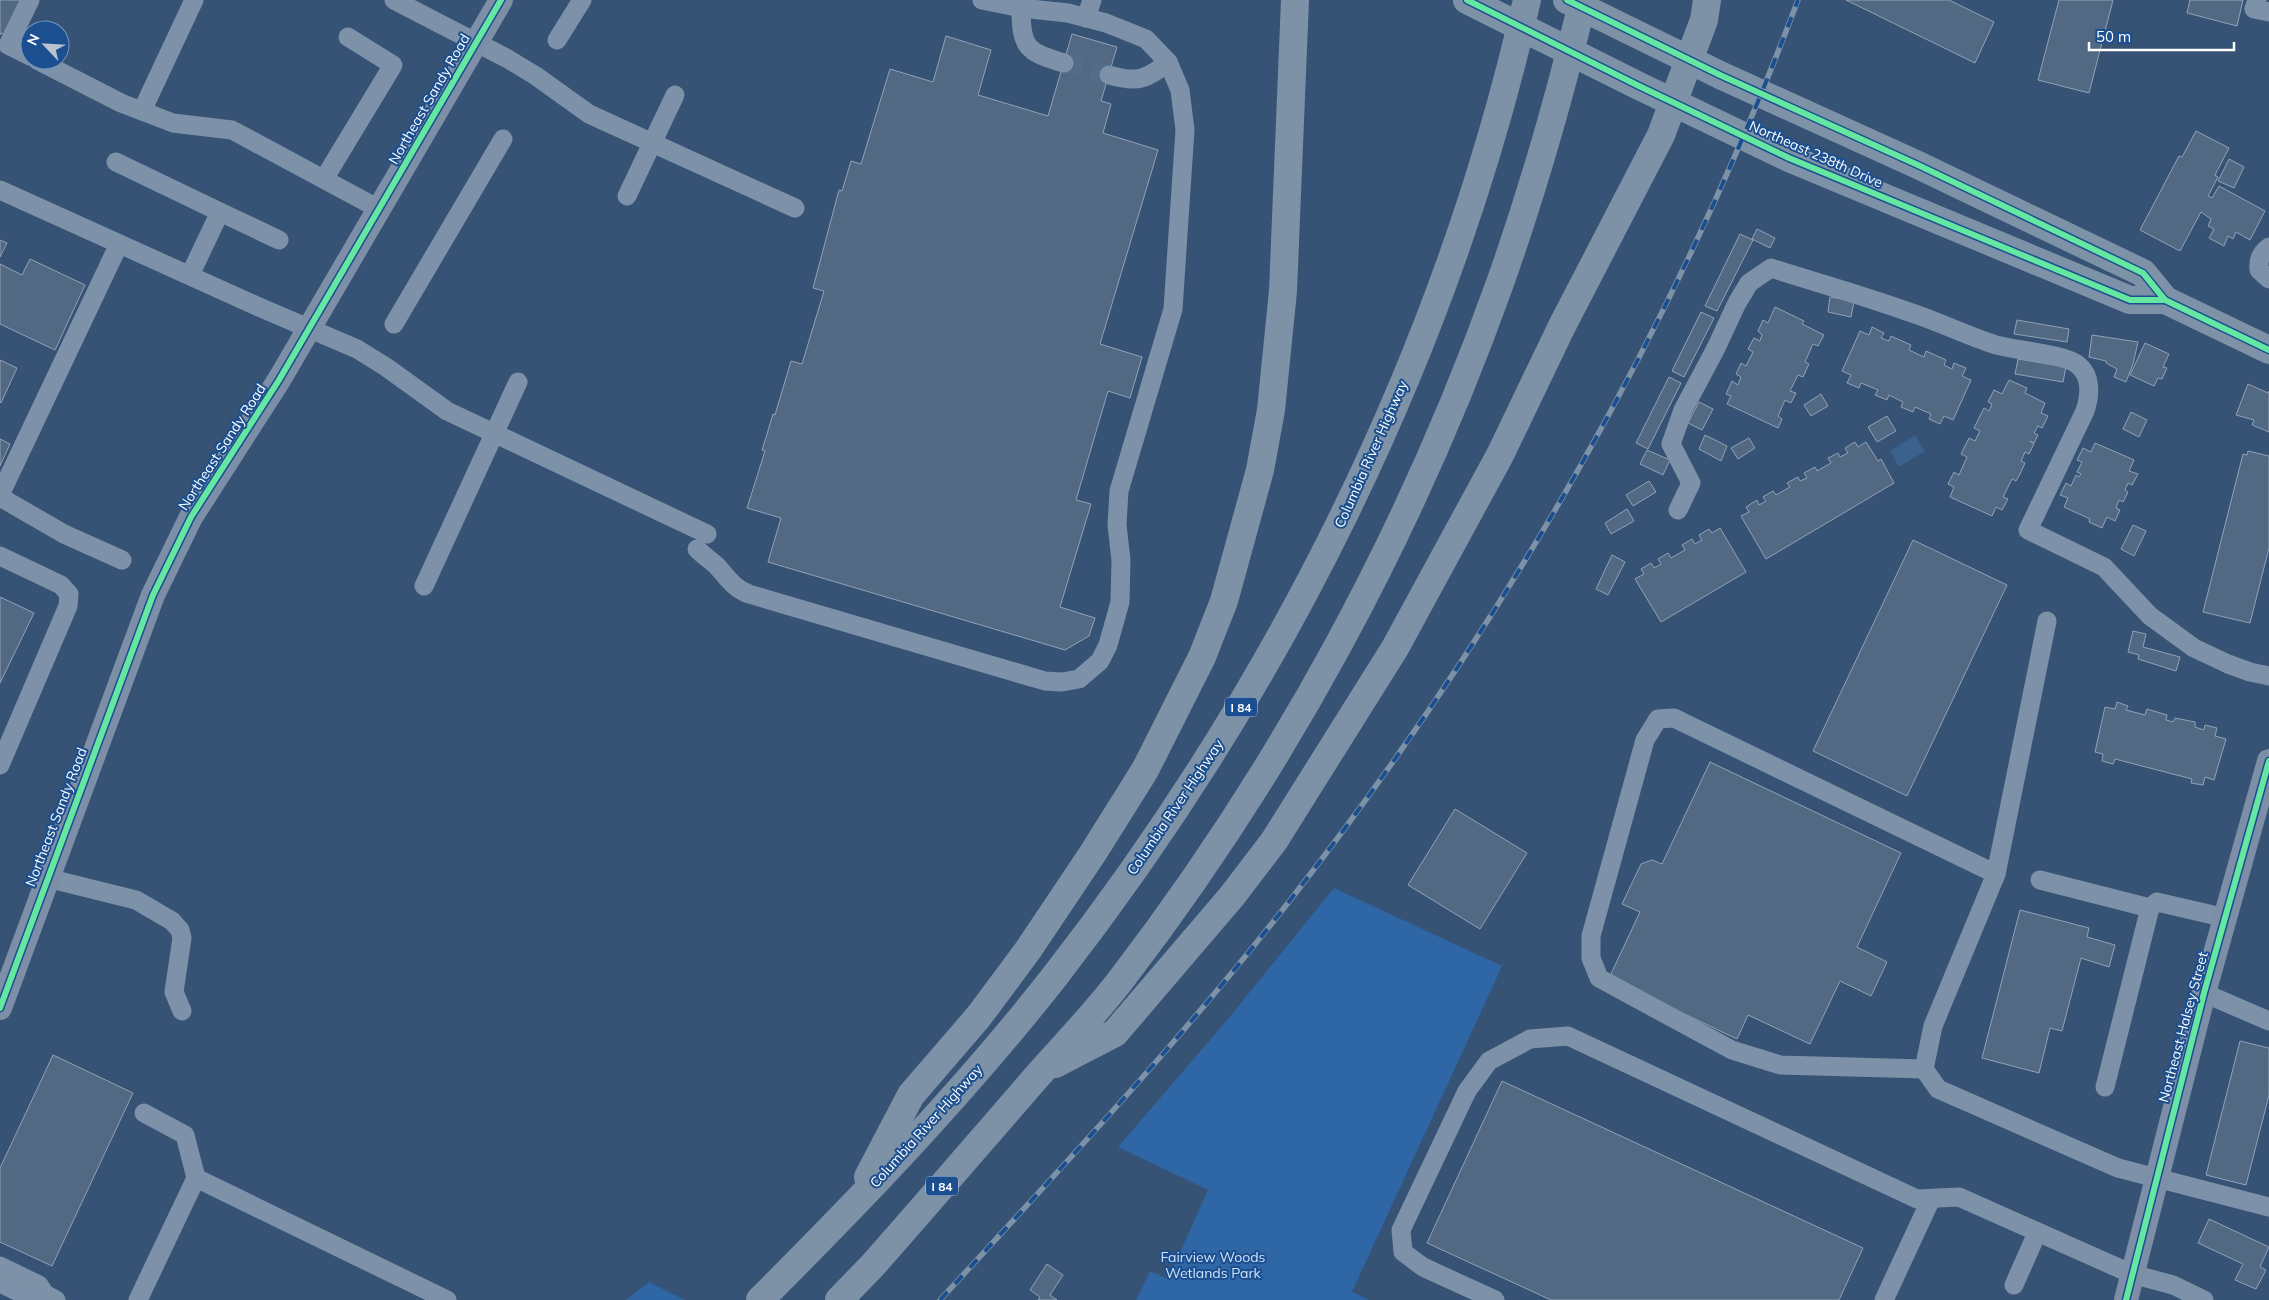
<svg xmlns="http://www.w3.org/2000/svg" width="2269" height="1300" font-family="Mulish,sans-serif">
	<rect width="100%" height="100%" fill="#365274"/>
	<!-- green -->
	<g fill="#2f66a5">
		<polygon points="1334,888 1502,966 1352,1292 1369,1300 1136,1300 1150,1271 1168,1279 1208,1190 1118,1147 1228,1019"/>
		<polygon points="649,1282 685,1300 626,1300"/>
	</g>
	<!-- water -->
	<polygon fill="#3b618d" points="1915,435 1925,451 1899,467 1890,451"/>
	<!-- building -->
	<g fill="#526984" stroke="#92a2b6">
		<polygon points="0,0 25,0 7,36 1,33 0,35"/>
		<polygon points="1846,0 1949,0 1994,22 1975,63"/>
		<polygon points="2059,0 2113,0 2089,93 2038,80"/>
		<polygon points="2190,0 2243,0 2237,26 2187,13"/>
		<polygon points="1072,34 1117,47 1101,101 1111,104 1103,133 1158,150 1100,344 1142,357 1130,398 1108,391 1076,500 1091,504 1060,607 1095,618 1089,636 1065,650 768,562 781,518 747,508 765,451 762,450 767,434 773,414 775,415 791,361 802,364 824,291 813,288 839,190 842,191 851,161 861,164 890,69 933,82 946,36 991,50 978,95 1048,116"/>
		<polygon points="2196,131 2229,148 2215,175 2218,177 2208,196 2212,198 2219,186 2265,211 2250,240 2236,232 2233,239 2228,236 2224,246 2209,238 2214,229 2208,226 2211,219 2201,212 2180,251 2140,230 2179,156 2182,157"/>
		<polygon points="2229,159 2244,167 2234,188 2218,181"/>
		<polygon points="1757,229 1775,238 1770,248 1752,239"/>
		<polygon points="1740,234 1753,240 1717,311 1705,306"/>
		<polygon points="0,240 7,243 0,257"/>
		<polygon points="30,259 85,285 55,350 0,324 0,264 22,275"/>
		<polygon points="1830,297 1854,301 1851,317 1828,312"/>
		<polygon points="1775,307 1804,321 1802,324 1824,335 1818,346 1813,344 1805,362 1809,364 1803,377 1798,375 1790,391 1796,393 1791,403 1785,400 1778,416 1782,419 1778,428 1727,404 1731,396 1726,394 1732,381 1738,385 1741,377 1736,374 1741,363 1746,366 1753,352 1748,349 1754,338 1760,341 1762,335 1758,331 1763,320 1768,323"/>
		<polygon points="1701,312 1714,318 1684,377 1672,371"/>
		<polygon points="2017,320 2069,329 2067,342 2014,334"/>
		<polygon points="1872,327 1884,333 1881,338 1889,341 1891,336 1911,345 1909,350 1924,357 1926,351 1946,360 1944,365 1952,369 1954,363 1966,368 1962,376 1971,380 1953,420 1944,416 1940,424 1929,419 1931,414 1915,407 1913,412 1901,407 1903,402 1889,395 1887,400 1875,395 1878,390 1861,383 1859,388 1847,383 1851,375 1842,371 1860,331 1869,335"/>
		<polygon points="2092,335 2138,342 2133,364 2126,382 2114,377 2117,369 2106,363 2106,361 2089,357"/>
		<polygon points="2145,343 2169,354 2163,367 2167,368 2162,379 2158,378 2154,386 2130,375"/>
		<polygon points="2018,359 2066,367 2063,382 2015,374"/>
		<polygon points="0,360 17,368 1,403 0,402"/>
		<polygon points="1669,377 1681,383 1648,449 1636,443"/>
		<polygon points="2009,380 2027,388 2025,393 2045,403 2041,413 2048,416 2042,428 2038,426 2034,433 2038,435 2034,443 2030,441 2034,444 2029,454 2025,452 2021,461 2025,463 2020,474 2016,481 2012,479 2003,497 2008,499 2002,510 1996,507 1992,516 1950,497 1954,487 1948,484 1954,472 1959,475 1967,457 1961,454 1969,438 1975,441 1980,431 1974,428 1984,408 1989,411 1992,404 1988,402 1994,390 2002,394"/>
		<polygon points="2248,384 2268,393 2269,391 2269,432 2252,425 2254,420 2236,415"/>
		<polygon points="1821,394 1828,406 1811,416 1804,405"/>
		<polygon points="1699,402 1713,409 1702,430 1688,423"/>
		<polygon points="2131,412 2147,420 2139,437 2123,429"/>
		<polygon points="1887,416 1896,431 1877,442 1868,427"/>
		<polygon points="1705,435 1727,446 1721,461 1699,449"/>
		<polygon points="1749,438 1755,448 1738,459 1731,448"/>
		<polygon points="0,439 10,444 0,466"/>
		<polygon points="1855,442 1858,447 1866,442 1878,461 1881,459 1894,483 1766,559 1741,516 1749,512 1746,507 1757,500 1759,505 1766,501 1763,497 1773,491 1776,495 1790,487 1787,483 1798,477 1800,481 1807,478 1804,473 1815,467 1817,471 1831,463 1828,458 1838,453 1840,457 1848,453 1845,448"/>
		<polygon points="2095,443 2134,460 2129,471 2138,474 2132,485 2128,483 2125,490 2128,492 2123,502 2119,500 2116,508 2120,510 2115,521 2107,517 2102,528 2089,522 2090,519 2064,507 2068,498 2060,495 2066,483 2071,486 2076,475 2079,477 2081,474 2077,472 2082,462 2077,460 2083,448 2091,452"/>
		<polygon points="1647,450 1670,460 1663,475 1640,464"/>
		<polygon points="2248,451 2269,456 2269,548 2250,623 2203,612 2243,454 2247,455"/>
		<polygon points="1649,481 1656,492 1633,506 1626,495"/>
		<polygon points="1627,509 1634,521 1611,534 1605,523"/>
		<polygon points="2133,525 2146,531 2134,556 2121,549"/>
		<polygon points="1720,528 1746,572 1661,622 1635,579 1644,574 1641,569 1651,563 1654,568 1661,564 1658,559 1668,553 1671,558 1685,550 1682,545 1692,539 1695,544 1702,540 1699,535 1709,529 1712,533"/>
		<polygon points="1913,540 2007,585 1907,796 1813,751"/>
		<polygon points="1612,555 1625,562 1608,595 1596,589"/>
		<polygon points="0,597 34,613 0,683"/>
		<polygon points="2133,631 2146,634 2143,647 2180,657 2176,671 2138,659 2139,655 2128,652"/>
		<polygon points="2117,702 2128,706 2126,710 2145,715 2147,709 2167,715 2166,720 2173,722 2175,718 2195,722 2195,727 2204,730 2205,725 2217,728 2215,736 2226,739 2214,780 2205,777 2203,785 2191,783 2192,779 2115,759 2113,764 2102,761 2103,754 2095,752 2105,707 2115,709"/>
		<polygon points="1710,762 1901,853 1857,947 1887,962 1871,996 1840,981 1810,1044 1748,1015 1737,1039 1609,978 1640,912 1622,904 1641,864 1652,860 1662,864"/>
		<polygon points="1455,809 1527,853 1480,929 1408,885"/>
		<polygon points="2020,910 2089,928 2087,937 2115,945 2109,967 2081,958 2062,1031 2050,1028 2039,1073 1982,1058"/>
		<polygon points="2240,1041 2269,1048 2269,1095 2246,1185 2206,1175"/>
		<polygon points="53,1055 133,1093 52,1266 0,1242 0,1168"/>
		<polygon points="1502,1081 1863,1248 1839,1300 1551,1300 1427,1243"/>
		<polygon points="2209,1219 2269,1247 2260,1267 2266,1270 2256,1289 2235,1280 2243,1264 2198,1243"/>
		<polygon points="1047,1264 1063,1275 1050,1295 1057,1300 1038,1300 1040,1297 1030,1290"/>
	</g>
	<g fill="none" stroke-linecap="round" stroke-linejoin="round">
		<!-- minor-tunnel -->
		<polyline stroke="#546c89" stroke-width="19" stroke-dasharray="19 9" stroke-linecap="butt" points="1064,63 1109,75"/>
		<!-- minor -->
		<g stroke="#7d92a8" stroke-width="19">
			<polyline points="394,0 508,59 536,76 589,114 795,208"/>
			<polyline points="2257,0 2254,9 2269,12"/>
			<path d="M1021,8c0,39 5,44 43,55"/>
			<polyline points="1086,18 1092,0"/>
			<polyline points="557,40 582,0"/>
			<polyline points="30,56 8,45 30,0"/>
			<polyline points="37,60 121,103 173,123 232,130 379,209"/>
			<path d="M1109,75c27,8 38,5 59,-13"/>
			<polyline points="142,111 194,0"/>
			<polyline points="116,162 220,212 190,275"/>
			<polyline points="324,179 393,65 348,37"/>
			<polyline points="0,190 259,307 357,349 386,367 447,411 707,534"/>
			<polyline points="627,196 675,95"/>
			<polyline points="220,212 279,240"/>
			<path d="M2269,247c-8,6 -11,12 -10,23l10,9"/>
			<polyline points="394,324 503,139"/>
			<polyline points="0,495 119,244"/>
			<polyline points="0,497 64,534 122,560"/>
			<path d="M1678,510l13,-27 -20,-39 12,-34 32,-60 22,-47 12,-20 22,-15c47,15 94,28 141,45 27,9 54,22 81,31 21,7 70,9 85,21 14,11 12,31 7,46l-57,119 76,37 46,49 44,32 34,16 22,8 19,4"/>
			<path d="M697,549c6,6 13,11 19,16 11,12 17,23 33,29l296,87 17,1 17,-3 21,-18 8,-16 12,-43 1,-42 -4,-35 2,-34 54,-182 12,-179 -5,-40 -12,-28 -22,-23 -40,-16 -38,-10 -47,-5 -39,-8"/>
			<polyline points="0,556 61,585 69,594 68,606 0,765"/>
			<polyline points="424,586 518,382"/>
			<polyline points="2047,621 1996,874 1933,1026 1924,1069 1938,1089 2118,1168 2269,1207"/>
			<polyline points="47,878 136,900 172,921 180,930 182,938 174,992 182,1011"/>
			<polyline points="2040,880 2150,908"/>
			<polyline points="2204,993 2269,1021"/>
			<polyline points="1924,1069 1780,1065 1732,1050 1599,978 1591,958 1591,936 1645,740 1658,719 1674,718 1996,874"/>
			<polyline points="2105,1087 2150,908 2157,902 2226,918"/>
			<polyline points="144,1113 185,1135 196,1178"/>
			<polyline points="0,1266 39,1285 45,1294 56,1300"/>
			<polyline points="0,1283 31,1298 45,1294"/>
			<polyline points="2014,1285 2037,1233"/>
			<polyline points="138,1300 196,1178 447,1300"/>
			<polyline points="1495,1300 1423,1267 1403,1252 1401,1230 1467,1091 1489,1061 1530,1039 1568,1036 1917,1199 1959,1197 2132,1274 2173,1285 2204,1300"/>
			<polyline points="1884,1300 1931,1199"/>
		</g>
		<!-- major -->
		<g stroke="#7d8ea7" stroke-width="24">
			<polyline points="0,1008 153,595 191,517 279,380 501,0"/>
			<polyline points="2126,1300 2204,993 2269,761"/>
		</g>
		<!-- highway -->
		<g stroke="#7e92a7" stroke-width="28">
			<polyline points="1467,0 1639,86 1789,158 2130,300 2165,300"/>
			<polyline points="1567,0 1720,75 1918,165 2143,273 2165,300 2269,350"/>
			<polyline points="1055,1064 1115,1033 1232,896 1274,841 1395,648 1500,455 1562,326 1661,135 1704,20 1707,0"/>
			<polyline points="868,1177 911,1095 979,1016 1028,950 1093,853 1145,770 1202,657 1224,601 1260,470 1271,410 1283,291 1295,0"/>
			<path d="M760,1300c103,-103 205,-209 295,-324 224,-288 391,-620 472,-976"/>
			<path d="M839,1300l34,-35c54,-61 107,-123 160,-184 29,-33 60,-65 87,-100 162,-211 291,-448 380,-698 33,-93 60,-187 83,-283"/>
		</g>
		<defs>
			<path id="rail" d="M940,1300c123,-134 247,-266 358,-410 209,-269 380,-570 500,-890"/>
		</defs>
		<!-- rail casing -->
		<use href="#rail" stroke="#7e92a7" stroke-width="5.5"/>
		<!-- rail -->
		<use href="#rail" stroke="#1b4f8f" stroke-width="4" stroke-dasharray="11" stroke-linecap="butt"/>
		<defs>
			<g id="cycleway">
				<polyline points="1467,0 1639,86 1789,158 2130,300 2165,300"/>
				<polyline points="1567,0 1720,75 1918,165 2143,273 2165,300 2269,350"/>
				<polyline points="0,1008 153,595 191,517 279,380 501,0"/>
				<polyline points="2126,1300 2204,993 2269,761"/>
			</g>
		</defs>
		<!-- cycleway casing -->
		<use href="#cycleway" stroke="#1b4f8f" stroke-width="9"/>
		<!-- cycleway -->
		<use href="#cycleway" stroke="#66e7a1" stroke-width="6"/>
	</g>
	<g text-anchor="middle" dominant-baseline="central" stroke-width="4" stroke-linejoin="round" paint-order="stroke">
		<!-- shield labels -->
		<g fill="#1b4f8f" stroke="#bbcadd" stroke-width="1">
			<rect x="1225" y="697.5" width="32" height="19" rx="4"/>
			<rect x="926" y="1176.5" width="32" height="19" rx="4"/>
		</g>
		<g font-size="12" font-weight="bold" fill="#fff">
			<text x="1241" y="707">I 84</text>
			<text x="942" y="1186">I 84</text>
		</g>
		<!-- street labels -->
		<g font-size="14" fill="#fff" stroke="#1b4f8f">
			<text transform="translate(429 99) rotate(-60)">Northeast Sandy Road</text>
			<text transform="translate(1816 154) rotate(24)">Northeast 238th Drive</text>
			<text transform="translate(222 447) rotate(-57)">Northeast Sandy Road</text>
			<text transform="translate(1371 454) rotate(-66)">Columbia River Highway</text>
			<text transform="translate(1175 807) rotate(-56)">Columbia River Highway</text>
			<text transform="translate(56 817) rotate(-69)">Northeast Sandy Road</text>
			<text transform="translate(2183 1027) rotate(-75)">Northeast Halsey Street</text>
			<text transform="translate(926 1126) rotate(-48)">Columbia River Highway</text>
		</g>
		<!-- park labels -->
		<g font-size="14" fill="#cfe3fa" stroke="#1b4f8f">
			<text x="1213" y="1257">Fairview Woods<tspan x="1213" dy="16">Wetlands Park</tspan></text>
		</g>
	</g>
	<!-- north arrow -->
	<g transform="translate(45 45) rotate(295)"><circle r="24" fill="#1b4f8f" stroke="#7695bc"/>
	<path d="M0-4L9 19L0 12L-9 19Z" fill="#b9c2ce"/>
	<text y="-8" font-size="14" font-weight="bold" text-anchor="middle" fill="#ffffff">N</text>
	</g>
	<!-- scale -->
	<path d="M2089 42v8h145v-8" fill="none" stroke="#ffffff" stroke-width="2.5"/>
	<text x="2096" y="42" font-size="15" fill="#ffffff" stroke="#1b4f8f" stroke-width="4" paint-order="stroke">50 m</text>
</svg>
